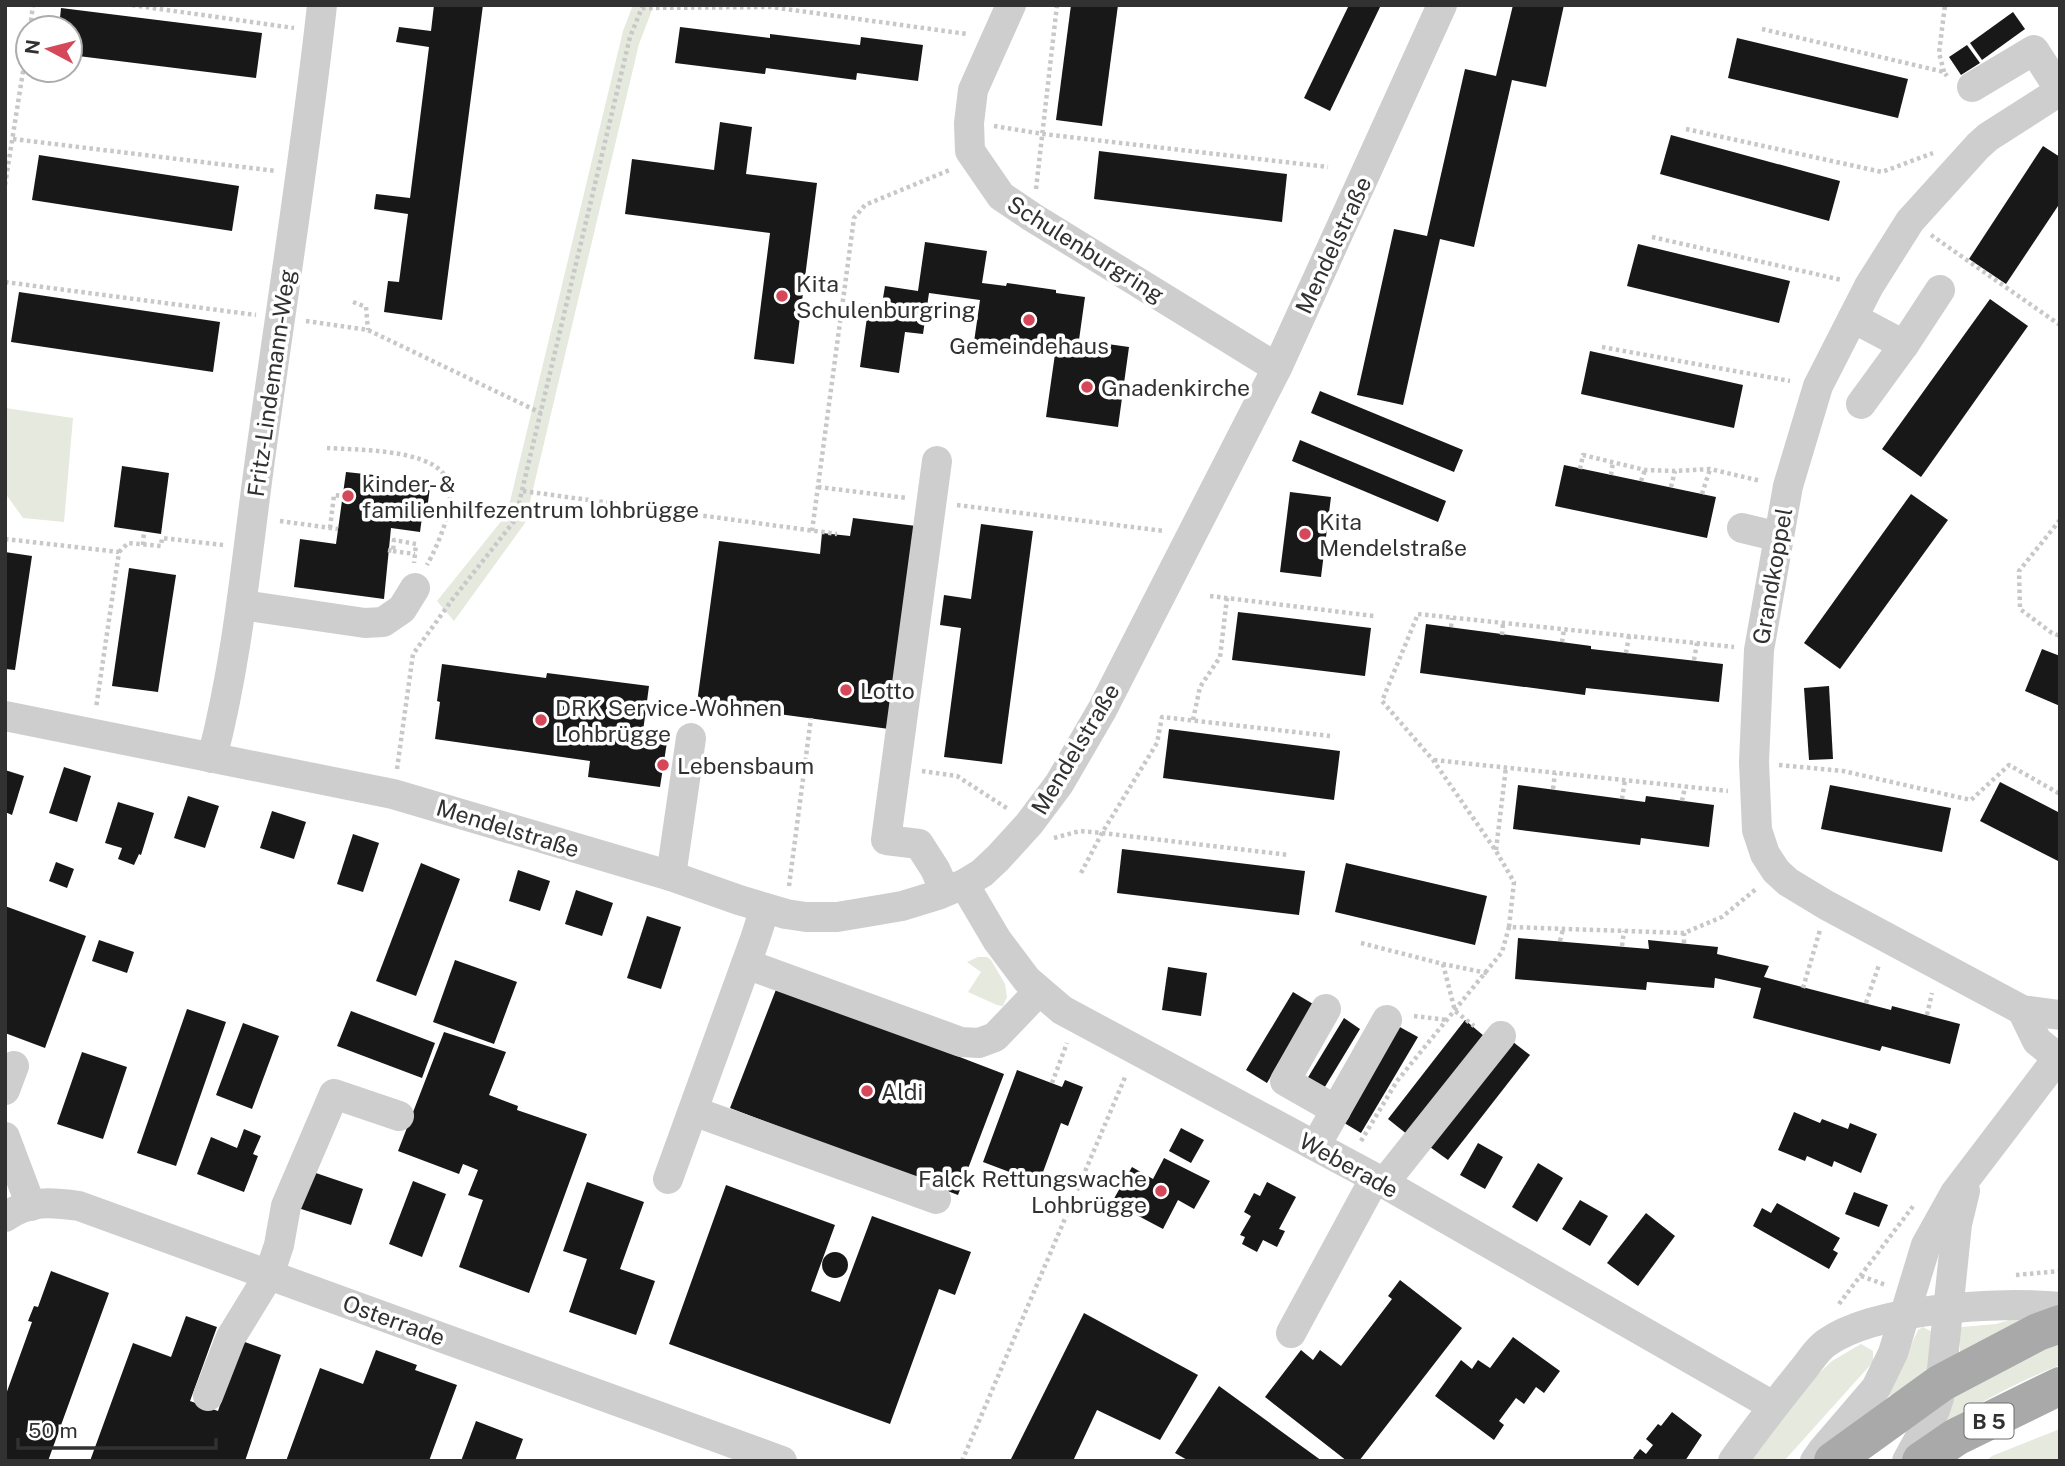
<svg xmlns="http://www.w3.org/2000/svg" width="2065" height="1466" font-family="'Public Sans',sans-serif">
	<rect width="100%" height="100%" fill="#fff"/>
	<!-- green -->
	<g fill="#e5e9de">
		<polygon points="633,5 654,5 639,44 525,523 454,621 437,601 507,514 623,31"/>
		<polygon points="5,408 73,418 64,522 23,518 5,493"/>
		<polygon points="978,957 987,957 991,960 1005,984 1007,997 1003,1006 997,1005 968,992 981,972 967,962"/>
		<polygon points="2029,1314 2033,1315 1960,1352 1960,1329 1962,1327 1996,1324"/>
		<polygon points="1923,1327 1932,1332 1929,1372 1891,1396 1888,1394 1918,1330"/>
		<path d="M2060,1343v22c-40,16 -78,36 -114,59l-1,-14 8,-16 44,-24z"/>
		<polygon points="1861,1344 1873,1351 1873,1362 1784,1461 1751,1461 1813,1379 1832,1361"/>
		<polygon points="2060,1429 2060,1461 1986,1461 1992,1456"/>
	</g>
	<!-- building -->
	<g fill="#181818">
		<polygon points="434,5 483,5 442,320 384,312 388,281 399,282 408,214 374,209 376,194 410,198 429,47 396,42 399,27 431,31"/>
		<polygon points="1071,5 1118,5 1102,126 1056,120"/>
		<polygon points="1349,5 1381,5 1330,111 1304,98"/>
		<polygon points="1513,5 1564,5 1546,87 1512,80 1474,247 1440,239 1403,405 1357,395 1394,229 1427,236 1465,69 1496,76"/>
		<polygon points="61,8 262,33 256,78 70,55 70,28 59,28"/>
		<polygon points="2013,12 2025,29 1982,60 1970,43"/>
		<polygon points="680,27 770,38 770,34 860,45 861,37 923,45 918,81 857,73 856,80 766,68 765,74 675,63"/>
		<polygon points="1737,38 1908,79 1898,118 1728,78"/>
		<polygon points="1967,45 1980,63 1961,75 1949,57"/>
		<polygon points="720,122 752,127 746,174 817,183 794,364 754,359 770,233 625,214 632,159 714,170"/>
		<polygon points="1671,135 1840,181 1829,221 1660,174"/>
		<polygon points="2043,146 2060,157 2060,203 2006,284 1969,259"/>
		<polygon points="1099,151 1287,174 1282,222 1094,199"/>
		<polygon points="39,155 239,186 232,231 32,200"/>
		<polygon points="925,242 987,251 982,283 1006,286 1007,283 1056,290 1056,293 1085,297 1079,340 1129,347 1118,427 1046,417 1055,354 974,342 980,300 929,293 923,334 905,332 899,373 860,367 869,303 882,304 885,286 918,291"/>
		<polygon points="1638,244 1790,281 1779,323 1627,286"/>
		<polygon points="19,292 220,322 213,372 11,342"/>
		<polygon points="1990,299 2028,326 1921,477 1882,449"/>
		<polygon points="1590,351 1743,385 1734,428 1581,394"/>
		<polygon points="1320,391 1463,450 1454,472 1311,413"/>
		<polygon points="1300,440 1446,501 1438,522 1292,461"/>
		<polygon points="1564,465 1716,497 1707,538 1555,506"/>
		<polygon points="122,466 169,473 161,534 114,527"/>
		<polygon points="346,472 374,475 373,479 430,487 427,510 423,510 420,532 391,528 384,599 294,587 300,539 336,544"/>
		<polygon points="1290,492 1331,497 1321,577 1280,572"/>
		<polygon points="1911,494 1948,520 1840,669 1804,643"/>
		<polygon points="853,518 916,526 889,729 697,703 719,541 820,554 822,533 850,536"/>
		<polygon points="981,524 1033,531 1002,764 944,757 961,628 940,625 944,595 971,599"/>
		<polygon points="5,552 32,556 15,670 5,669"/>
		<polygon points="129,568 176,575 158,692 112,686"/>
		<polygon points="1238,612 1371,628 1365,676 1232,660"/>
		<polygon points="1426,624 1591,646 1591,649 1723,664 1719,702 1586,688 1585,695 1420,673"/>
		<polygon points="2042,649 2060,656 2060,706 2025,691"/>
		<polygon points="442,664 546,678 547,673 649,686 642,739 667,742 660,787 588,777 590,761 435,739 440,702 437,701"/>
		<polygon points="1829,686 1833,759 1809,760 1804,688"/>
		<polygon points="1169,729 1340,751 1334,800 1163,778"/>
		<polygon points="64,767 91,776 77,822 49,813"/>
		<polygon points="5,770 24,776 12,815 5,812"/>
		<polygon points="2000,782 2060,813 2060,862 1980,821"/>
		<polygon points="1518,785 1645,802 1646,796 1714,805 1709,847 1641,838 1640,845 1513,829"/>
		<polygon points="1830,785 1951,808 1942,852 1821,829"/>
		<polygon points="188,796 219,806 205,848 174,838"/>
		<polygon points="118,802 154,813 141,855 139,854 134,865 118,859 122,848 105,843"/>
		<polygon points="272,811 306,822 294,859 260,848"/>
		<polygon points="353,834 379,843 363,892 337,884"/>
		<polygon points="1122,849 1305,871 1299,915 1117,893"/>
		<polygon points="56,862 74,869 67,888 49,881"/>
		<polygon points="421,863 460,879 416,996 376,981"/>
		<polygon points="1346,863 1487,896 1475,945 1335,912"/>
		<polygon points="518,870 550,881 540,911 509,901"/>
		<polygon points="576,890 613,903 602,936 565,924"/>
		<polygon points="5,906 86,936 45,1048 5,1033"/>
		<polygon points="647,916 681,927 661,989 627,978"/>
		<polygon points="1518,938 1649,949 1648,940 1718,947 1717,954 1769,966 1764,977 1891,1010 1892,1006 1960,1024 1950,1064 1882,1046 1880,1051 1753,1018 1761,988 1715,978 1714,988 1647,982 1646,990 1515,979"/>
		<polygon points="99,940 134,952 127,973 92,961"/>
		<polygon points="455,960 517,982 494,1044 433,1022"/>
		<polygon points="1168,967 1207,973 1201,1016 1162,1010"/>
		<polygon points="777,987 1004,1074 958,1195 730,1108"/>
		<polygon points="1293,992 1313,1004 1267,1083 1246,1070"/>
		<polygon points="187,1009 226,1022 176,1166 137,1153"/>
		<polygon points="351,1011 435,1043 422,1078 337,1046"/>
		<polygon points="1344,1018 1360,1029 1323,1090 1307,1079"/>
		<polygon points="1465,1020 1484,1036 1408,1135 1388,1119"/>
		<polygon points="243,1023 279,1036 252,1109 216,1095"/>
		<polygon points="1398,1026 1418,1037 1361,1133 1341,1121"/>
		<polygon points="444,1032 506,1052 489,1095 518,1106 517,1110 587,1134 529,1293 459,1267 483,1200 468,1195 478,1170 463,1164 459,1174 398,1151"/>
		<polygon points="1513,1042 1530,1055 1448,1160 1430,1147"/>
		<polygon points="82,1052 127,1067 103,1139 57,1124"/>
		<polygon points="1017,1070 1062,1087 1065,1080 1083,1087 1068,1126 1061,1123 1039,1183 983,1162"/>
		<polygon points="1794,1112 1820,1123 1822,1119 1848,1129 1850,1123 1877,1134 1861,1173 1834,1161 1832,1167 1807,1156 1805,1161 1778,1150"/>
		<polygon points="1181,1128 1204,1140 1191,1163 1169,1151"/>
		<polygon points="244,1129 261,1136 253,1154 258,1156 244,1192 197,1174 211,1137 237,1148"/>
		<polygon points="1478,1143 1503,1157 1485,1189 1460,1175"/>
		<polygon points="1164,1158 1210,1181 1194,1209 1178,1200 1163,1229 1112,1202 1132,1167 1153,1179"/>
		<polygon points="1538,1163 1563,1178 1537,1222 1512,1207"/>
		<polygon points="307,1170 363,1189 351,1225 295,1207"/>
		<polygon points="413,1181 446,1194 422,1257 389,1244"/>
		<polygon points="587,1182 644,1202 620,1269 655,1281 636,1335 569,1312 587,1259 563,1251"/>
		<polygon points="1267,1182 1296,1197 1279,1229 1285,1231 1277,1247 1263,1240 1257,1252 1242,1244 1245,1237 1240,1235 1251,1216 1244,1212 1254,1193 1260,1196"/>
		<polygon points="726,1185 835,1225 811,1291 840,1302 872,1216 971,1252 955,1295 939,1289 890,1424 669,1344"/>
		<polygon points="1854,1192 1888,1205 1879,1227 1845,1214"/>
		<polygon points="1580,1200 1608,1216 1590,1246 1562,1229"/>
		<polygon points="1777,1203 1840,1238 1833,1250 1838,1253 1829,1269 1753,1226 1762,1208 1771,1213"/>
		<polygon points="1646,1213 1675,1236 1638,1286 1607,1263"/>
		<circle cx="835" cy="1265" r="13"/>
		<polygon points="51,1271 109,1293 48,1461 5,1461 5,1397 32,1322 28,1321 34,1306 38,1307"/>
		<polygon points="1400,1280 1462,1328 1359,1461 1347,1461 1265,1397 1301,1350 1313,1360 1320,1350 1341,1366 1392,1299 1388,1296"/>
		<polygon points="1084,1313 1198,1375 1160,1440 1097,1410 1073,1461 1010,1461"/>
		<polygon points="186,1316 217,1327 190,1401 218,1411 242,1341 281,1355 245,1461 90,1461 133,1343 171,1357"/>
		<polygon points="1513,1337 1560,1371 1544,1393 1536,1387 1524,1404 1516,1398 1499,1421 1504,1425 1494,1440 1435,1396 1461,1360 1472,1369 1478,1360 1490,1368"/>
		<polygon points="376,1350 417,1365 415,1370 457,1385 429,1461 286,1461 320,1368 363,1384"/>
		<polygon points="1219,1386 1322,1461 1189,1461 1175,1453"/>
		<polygon points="1672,1412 1702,1435 1685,1461 1636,1461 1633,1458 1640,1449 1646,1454 1653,1445 1646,1439 1658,1424 1661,1426"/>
		<polygon points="476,1421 523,1439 515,1461 461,1461"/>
	</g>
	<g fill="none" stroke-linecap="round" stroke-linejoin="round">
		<!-- path -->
		<g stroke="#c8c8c8" stroke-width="4.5" stroke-dasharray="3.5 3.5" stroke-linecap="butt">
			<polyline points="132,5 294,28"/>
			<polyline points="642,8 771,7 967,34"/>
			<polyline points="30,28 33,5"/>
			<polyline points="1762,29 1944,72 1947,76"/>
			<polyline points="1944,72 1939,53 1945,5"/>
			<polyline points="994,126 1043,134 1328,167"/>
			<polyline points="1686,129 1882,172 1933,153"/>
			<polyline points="13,139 276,171"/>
			<polyline points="5,185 28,40"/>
			<polyline points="1036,189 1057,5"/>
			<polyline points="1931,235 2060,325"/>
			<polyline points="1652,237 1842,280"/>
			<polyline points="5,282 256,315"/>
			<polyline points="353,302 366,307 368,330"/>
			<polyline points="306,321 368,330 541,413"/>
			<polyline points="1602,347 1790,381"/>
			<path d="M327,448c31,2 95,1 116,25 19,20 -5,72 -16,92"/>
			<polyline points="1580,469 1583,455 1645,470 1675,471 1710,469 1761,481"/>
			<polyline points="1611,475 1613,462"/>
			<polyline points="1641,481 1645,470"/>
			<polyline points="818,487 907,498"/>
			<polyline points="1671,487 1675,471"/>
			<polyline points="523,491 837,534"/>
			<polyline points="1702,494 1710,469"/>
			<polyline points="957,505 1164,531"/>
			<polyline points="2060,520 2019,571 2020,609 2052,633 2060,636"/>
			<polyline points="280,521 338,529"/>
			<polyline points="330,528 334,495 343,496"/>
			<polyline points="812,531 854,218 865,205 952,169"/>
			<polyline points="5,539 119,552 96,708"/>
			<polyline points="143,545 144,531"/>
			<polyline points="388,550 393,551 394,540 416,544 414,563"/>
			<polyline points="393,551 415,554"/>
			<polyline points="119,552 128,543 161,546 162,538 223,545"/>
			<polyline points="1210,596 1374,616"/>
			<polyline points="1451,627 1452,618"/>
			<polyline points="1502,635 1503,623"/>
			<polyline points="1562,642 1564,629"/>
			<polyline points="1626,653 1629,636"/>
			<polyline points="1694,660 1697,643"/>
			<polyline points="1193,720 1200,687 1220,657 1227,598"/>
			<polyline points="1434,760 1728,791"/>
			<polyline points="1779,765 1843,771 1971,800 2009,765 2060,794"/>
			<polyline points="397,769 413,654 452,600 515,520 630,37 643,5"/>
			<polyline points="922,771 957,776 1008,809"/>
			<polyline points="1553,789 1555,773"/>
			<polyline points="1622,799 1625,780"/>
			<polyline points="1682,801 1685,787"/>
			<polyline points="1054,838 1080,831 1102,833 1289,855"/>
			<polyline points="1496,850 1506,767"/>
			<polyline points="1081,873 1102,833 1157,743 1162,717 1330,736"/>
			<polyline points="789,886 811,718"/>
			<polyline points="1509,927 1514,882 1496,851 1433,760 1382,701 1418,614 1734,647"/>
			<polyline points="1560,941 1563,929"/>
			<polyline points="1361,943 1443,964 1487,973"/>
			<polyline points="1684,943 1684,933"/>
			<polyline points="1622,946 1624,931"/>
			<polyline points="1443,964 1455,1011 1474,1026"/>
			<polyline points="1803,988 1820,930"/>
			<polyline points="1866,1003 1879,965"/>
			<polyline points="1927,1015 1932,993"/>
			<polyline points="1414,1016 1447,1020"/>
			<polyline points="1052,1083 1067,1043"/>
			<polyline points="1361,1141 1397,1081 1502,952 1509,927 1684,933 1722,917 1756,889"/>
			<polyline points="2016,1275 2060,1271"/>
			<polyline points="1861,1276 1886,1285"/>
			<polyline points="1839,1304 1914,1205"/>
			<polyline points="962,1461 1126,1075"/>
		</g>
		<!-- minor -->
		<g stroke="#cecece" stroke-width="30">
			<polyline points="1011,5 973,90 969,123 970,151 1001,196 1032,217 1277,368"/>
			<polyline points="1972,87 2034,50 2060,90"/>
			<polyline points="2060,91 1988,137 1978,146 1910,221 1869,286 1818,386 1788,486 1759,650 1754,762 1757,830 1765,854 1776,871 1788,882 1826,905 2022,1010 2060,1015"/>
			<polyline points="1853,318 1904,345 1940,290"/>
			<polyline points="1861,404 1904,345"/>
			<polyline points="937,461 886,840 919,844 935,869 945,891"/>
			<polyline points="1742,528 1779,537"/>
			<polyline points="242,605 365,623 383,622 402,609 415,588"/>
			<polyline points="5,716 393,794 671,876 739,900 786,914 806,917 837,917 861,913 902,906 938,895 964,884 982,873 998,858 1029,824 1059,784 1102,710 1277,368 1442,5"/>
			<path d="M212,758c27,-103 35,-208 50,-313 20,-146 44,-293 60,-440"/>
			<polyline points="671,876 691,738"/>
			<polyline points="964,884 997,940 1027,980 1062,1010 1375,1178 1773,1406"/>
			<polyline points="746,964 961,1042 979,1043 995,1037 1039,991"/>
			<polyline points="1326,1009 1285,1081 1336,1110"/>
			<polyline points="2022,1010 2037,1041 2058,1058"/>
			<polyline points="5,1090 14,1066"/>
			<polyline points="693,1111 936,1199"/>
			<polyline points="5,1137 31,1206"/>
			<polyline points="1316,1145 1387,1020"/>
			<polyline points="668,1179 755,939 765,908"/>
			<polyline points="1384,1183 1501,1036"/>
			<path d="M5,1217c25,-17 45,-15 74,-11l703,255"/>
			<polyline points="1291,1333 1375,1178"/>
			<polyline points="208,1396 231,1337 269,1275 279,1245 286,1206 334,1094 399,1116"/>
			<path d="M1733,1461c22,-31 45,-60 68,-89 8,-9 15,-22 25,-29 49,-35 174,-42 234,-36"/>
			<polyline points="1815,1461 1822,1451 1876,1388 1893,1353 1926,1245 1955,1193 2060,1055"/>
			<polyline points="1907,1461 1935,1410 1939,1398 1957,1224 1965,1191"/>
		</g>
		<!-- major -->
		<g stroke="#a9a9a9" stroke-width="38">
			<polyline points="1833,1461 1941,1383 2038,1332 2060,1324"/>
			<polyline points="1921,1461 1956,1437 2060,1386"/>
		</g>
	</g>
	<!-- markers -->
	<g fill="#d4485a" stroke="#fff" stroke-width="2.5">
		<circle cx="782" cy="296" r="7"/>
		<circle cx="1029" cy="320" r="7"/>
		<circle cx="1087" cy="387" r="7"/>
		<circle cx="348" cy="496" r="7"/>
		<circle cx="1305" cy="534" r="7"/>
		<circle cx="846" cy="690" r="7"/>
		<circle cx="541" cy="720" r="7"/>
		<circle cx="663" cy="765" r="7"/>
		<circle cx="867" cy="1091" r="7"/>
		<circle cx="1161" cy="1191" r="7"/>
	</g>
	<g text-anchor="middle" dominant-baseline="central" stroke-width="7" stroke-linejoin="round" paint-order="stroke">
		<!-- shield labels -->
		<rect fill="#fff" stroke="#6f6f6f" stroke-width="2" x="1964.5" y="1403.5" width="49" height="35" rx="5"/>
		<g font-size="21" font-weight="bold" fill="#313131">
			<text x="1989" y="1421">B 5</text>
		</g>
		<!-- street labels -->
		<g font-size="23" fill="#313131" stroke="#fff">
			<text transform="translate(1333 245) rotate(-65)">Mendelstraße</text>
			<text transform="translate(1086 249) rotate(32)">Schulenburgring</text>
			<text transform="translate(271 383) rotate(-82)">Fritz-Lindemann-Weg</text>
			<text transform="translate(1772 576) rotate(-80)">Grandkoppel</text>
			<text transform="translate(1075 749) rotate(-59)">Mendelstraße</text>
			<text transform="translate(508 828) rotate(17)">Mendelstraße</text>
			<text transform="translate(1349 1165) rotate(29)">Weberade</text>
			<text transform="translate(394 1320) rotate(20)">Osterrade</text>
		</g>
		<!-- poi labels -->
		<g font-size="23" fill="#313131" stroke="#fff" text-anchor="start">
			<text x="796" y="283">Kita<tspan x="796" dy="26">Schulenburgring</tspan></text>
			<text x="1029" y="345" text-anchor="middle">Gemeindehaus</text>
			<text x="1101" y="387">Gnadenkirche</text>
			<text x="362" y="483">kinder- &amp;<tspan x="362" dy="26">familienhilfezentrum lohbrügge</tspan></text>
			<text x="1319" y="521">Kita<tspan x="1319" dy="26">Mendelstraße</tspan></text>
			<text x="860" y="690">Lotto</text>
			<text x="555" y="707">DRK Service-Wohnen<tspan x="555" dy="26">Lohbrügge</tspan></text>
			<text x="677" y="765">Lebensbaum</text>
			<text x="881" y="1091">Aldi</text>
			<text x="1147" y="1178" text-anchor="end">Falck Rettungswache<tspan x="1147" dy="26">Lohbrügge</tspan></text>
		</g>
	</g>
	<!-- border -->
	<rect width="2065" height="1466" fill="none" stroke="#313131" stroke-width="14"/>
	<!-- north arrow -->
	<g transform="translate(49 49) rotate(277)"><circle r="33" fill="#ffffff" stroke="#adadad" stroke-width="2"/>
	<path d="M0-5L12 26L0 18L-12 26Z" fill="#d4485a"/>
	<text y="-10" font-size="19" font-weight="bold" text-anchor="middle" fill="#313131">N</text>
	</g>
	<!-- scale -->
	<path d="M18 1438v10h198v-10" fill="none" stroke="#313131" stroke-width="3.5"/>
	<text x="28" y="1438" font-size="21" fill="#313131" stroke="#ffffff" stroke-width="5" paint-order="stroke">50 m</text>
</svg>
